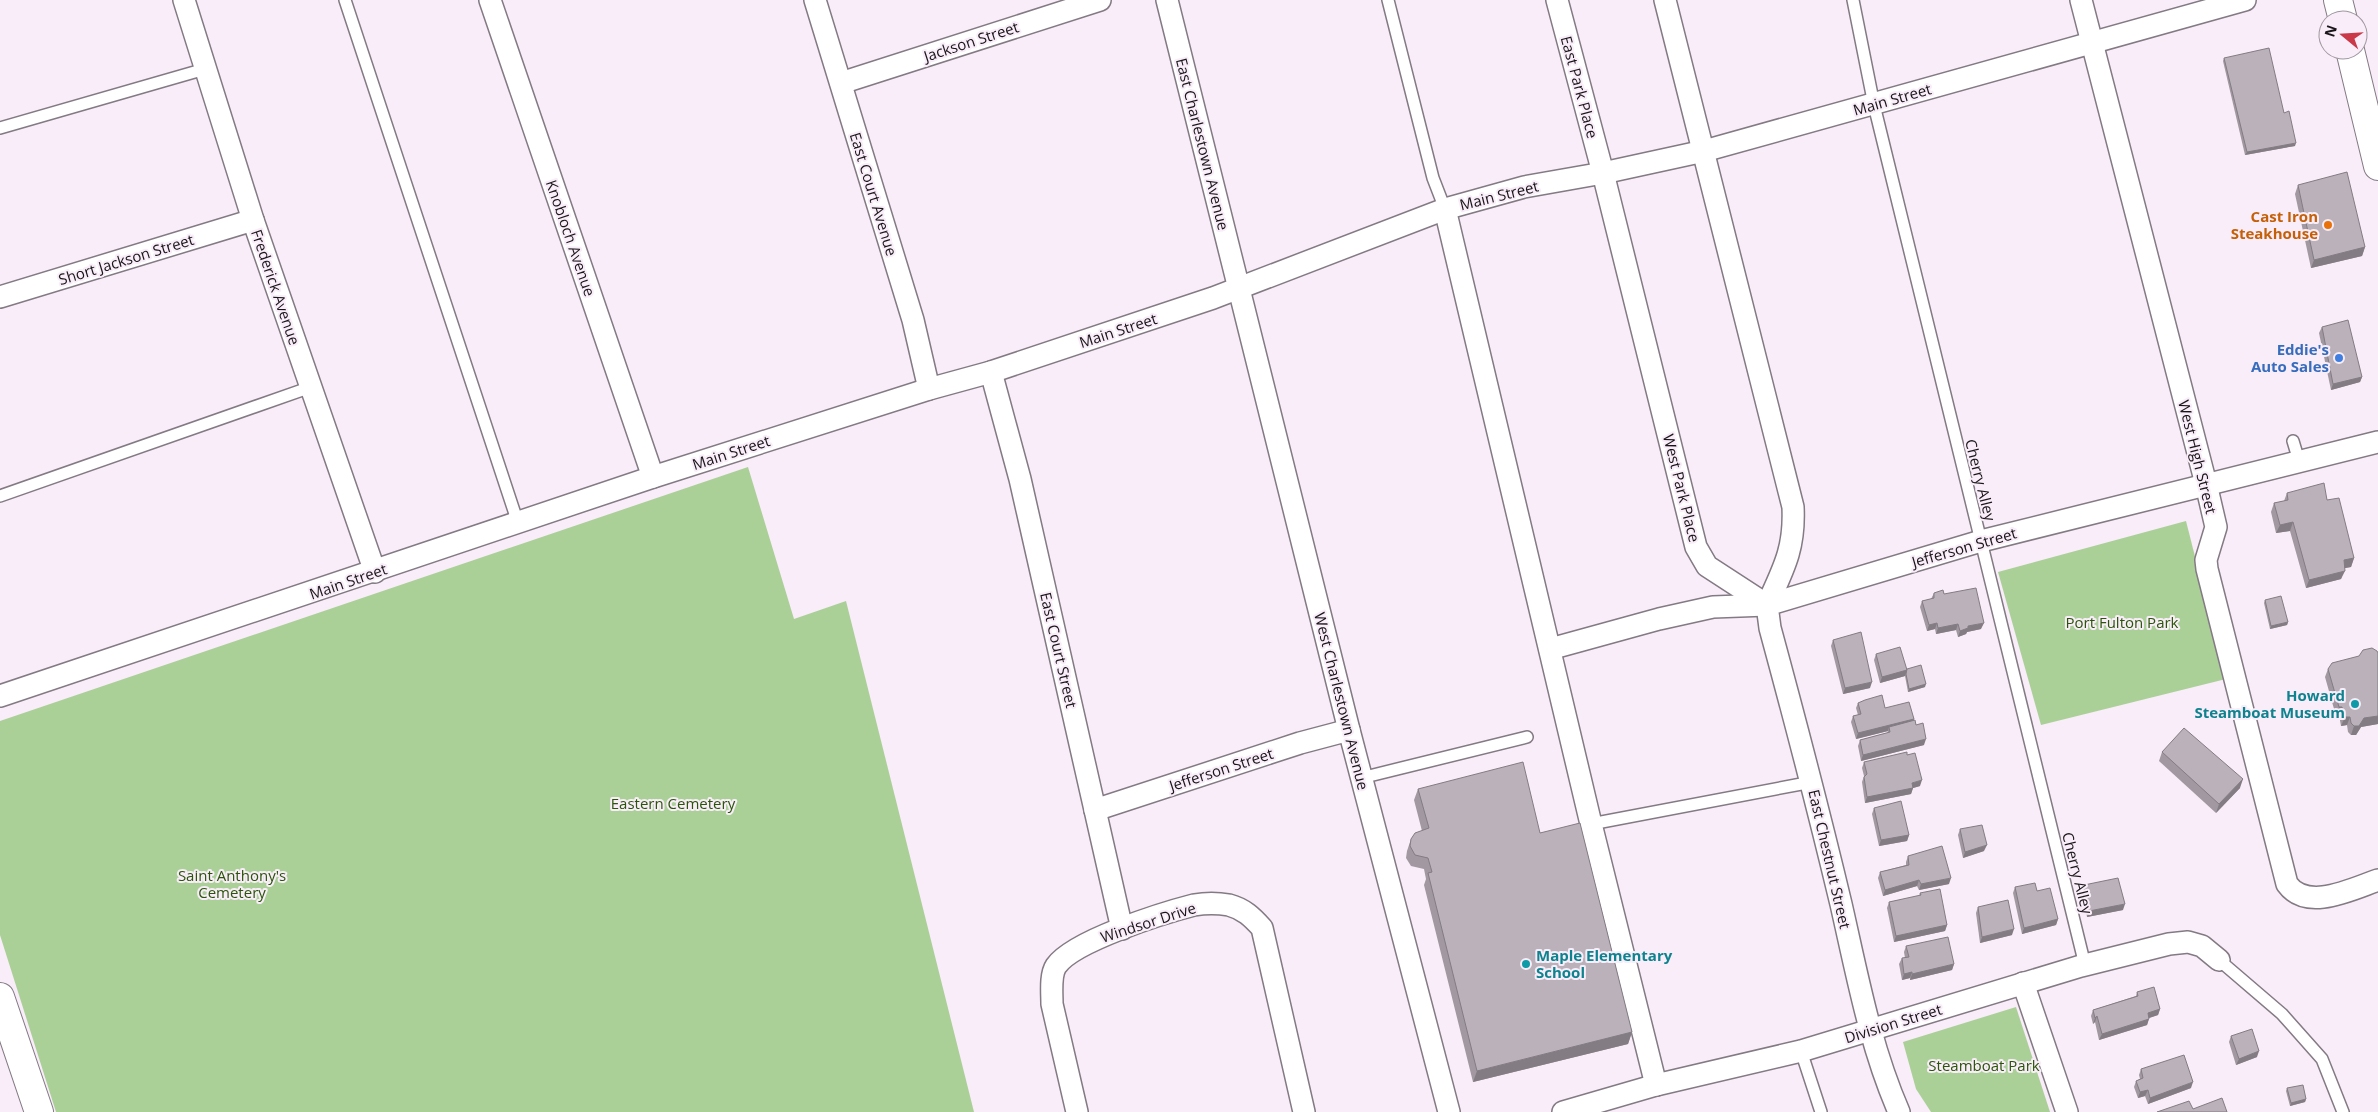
<svg xmlns="http://www.w3.org/2000/svg" width="2378" height="1112" font-family="'Open Sans',sans-serif">
	<rect width="100%" height="100%" fill="#f8edf8"/>
	<!-- green -->
	<g fill="#aad098">
		<polygon points="748,467 794,619 846,601 974,1112 56,1112 0,935 0,721"/>
		<polygon points="2186,521 2226,679 2041,725 1998,572"/>
		<polygon points="2016,1007 2050,1112 1931,1112 1916,1089 1903,1042"/>
	</g>
	<g fill="none" stroke-linecap="round" stroke-linejoin="round">
		<defs>
			<g id="service">
				<polyline points="345,0 518,523"/>
				<polyline points="1388,0 1433,178 1445,209"/>
				<polyline points="1853,0 1874,105 2083,957 2081,966"/>
				<polyline points="0,128 205,69"/>
				<polyline points="2293,441 2299,461"/>
				<polyline points="0,496 311,387"/>
				<polyline points="1361,778 1527,737"/>
				<polyline points="1591,824 1812,782"/>
				<polyline points="2219,960 2282,1014 2322,1059 2343,1112"/>
				<polyline points="1801,1051 1821,1112"/>
			</g>
			<g id="minor">
				<polyline points="184,0 253,220 375,572"/>
				<polyline points="490,0 653,477"/>
				<polyline points="815,0 913,320 929,389"/>
				<polyline points="1167,0 1349,730 1449,1112"/>
				<polyline points="1557,0 1603,173 1696,547 1707,566 1767,605"/>
				<path d="M1665,0l128,507c2,41 -9,61 -26,98"/>
				<path d="M2081,0l125,484 10,43 -10,33 1,9 80,315c20,28 65,5 91,-4"/>
				<polyline points="841,83 1100,0"/>
				<polyline points="1445,209 1591,824 1656,1085"/>
				<polyline points="0,297 253,220"/>
				<polyline points="991,372 1020,479 1122,929"/>
				<path d="M1767,605l3,23c25,92 49,184 71,276 16,70 29,142 58,208"/>
				<polyline points="1550,649 1659,619 1713,607 1767,605 1981,541 2378,442"/>
				<polyline points="0,696 653,477 929,389 991,372 1213,298 1445,209 1524,187 1603,173 1704,151 2245,0"/>
				<polyline points="1095,810 1300,743 1349,730"/>
				<polyline points="2023,983 2067,1112"/>
				<path d="M1077,1112l-25,-108c0,-11 -2,-29 4,-38 17,-25 107,-53 138,-61 11,-2 24,-2 35,0 15,4 23,12 33,23l42,184"/>
				<polyline points="1563,1112 1656,1085 1801,1051 2081,966 2169,944 2188,942 2202,946 2219,960"/>
			</g>
			<g id="secondary">
				<polyline points="2338,0 2343,20"/>
				<polyline points="2350,50 2378,166"/>
				<polyline points="0,997 39,1112"/>
			</g>
		</defs>
		<!-- service casing -->
		<use href="#service" stroke="#837a84" stroke-width="14"/>
		<!-- minor casing -->
		<use href="#minor" stroke="#837a84" stroke-width="24"/>
		<!-- secondary casing -->
		<use href="#secondary" stroke="#837a84" stroke-width="30"/>
		<!-- service -->
		<use href="#service" stroke="#fff" stroke-width="11"/>
		<!-- minor -->
		<use href="#minor" stroke="#fff" stroke-width="21"/>
		<!-- secondary -->
		<use href="#secondary" stroke="#fff" stroke-width="28"/>
	</g>
	<!-- wall -->
	<g fill="#a198a1">
		<polygon points="2224,58 2284,113 2295,146 2245,155 2223,61"/>
		<polygon points="2298,185 2365,247 2362,256 2311,268 2295,194"/>
		<polygon points="2322,327 2362,377 2360,382 2331,390 2319,333"/>
		<polygon points="2287,493 2327,500 2354,558 2351,567 2344,568 2341,579 2306,588 2290,531 2276,533 2271,512 2274,503 2284,501"/>
		<polygon points="1934,593 1944,594 1981,629 1967,632 1966,634 1958,637 1956,630 1936,634 1935,629 1927,631 1920,607 1922,601 1931,599"/>
		<polygon points="2265,600 2288,622 2287,625 2270,629 2264,603"/>
		<polygon points="1833,640 1870,688 1843,694 1831,646"/>
		<polygon points="2378,653 2378,724 2361,727 2356,735 2351,735 2348,732 2347,725 2341,726 2339,715 2336,716 2325,677 2328,669"/>
		<polygon points="1876,654 1907,669 1925,687 1908,692 1905,676 1880,683 1874,660"/>
		<polygon points="1858,703 1885,708 1914,719 1913,720 1916,725 1924,745 1861,761 1858,746 1860,740 1887,733 1888,731 1856,739 1851,722 1853,716 1858,715 1856,708"/>
		<polygon points="2162,752 2240,788 2216,813 2159,761"/>
		<polygon points="1864,762 1920,786 1913,788 1911,794 1865,803 1862,782 1864,776 1862,768"/>
		<polygon points="1418,789 1540,833 1632,1032 1628,1044 1473,1082 1424,885 1426,879 1424,869 1411,866 1406,858 1407,851 1411,839 1422,831 1414,800"/>
		<polygon points="1874,808 1909,835 1907,841 1879,846 1872,814"/>
		<polygon points="1960,829 1984,851 1963,858 1958,835"/>
		<polygon points="1908,856 1949,884 1919,890 1917,886 1883,896 1878,878 1880,872 1906,865 1906,862"/>
		<polygon points="2084,885 2123,910 2087,917 2082,891"/>
		<polygon points="2015,887 2037,891 2058,919 2056,925 2022,934 2013,893"/>
		<polygon points="1920,893 1947,925 1945,931 1894,942 1887,908 1889,902 1919,896"/>
		<polygon points="1978,907 2012,935 1980,943 1976,913"/>
		<polygon points="1906,946 1954,964 1952,970 1910,980 1910,978 1902,980 1899,964 1902,958 1905,958 1904,952"/>
		<polygon points="2137,992 2160,1009 2158,1015 2149,1018 2147,1025 2099,1040 2095,1022 2093,1024 2091,1016 2093,1010 2136,996"/>
		<polygon points="2231,1036 2257,1057 2236,1065 2229,1042"/>
		<polygon points="2141,1069 2191,1088 2148,1104 2145,1096 2138,1098 2134,1087 2136,1081 2140,1079 2139,1075"/>
		<polygon points="2287,1088 2306,1099 2305,1102 2290,1106 2286,1091"/>
	</g>
	<!-- shaded-wall -->
	<g fill="#837c83">
		<polygon points="2296,143 2295,146 2245,155 2247,152"/>
		<polygon points="2365,247 2362,256 2311,268 2314,260"/>
		<polygon points="2362,377 2360,382 2331,390 2333,384"/>
		<polygon points="2293,522 2290,531 2276,533 2280,525"/>
		<polygon points="2354,558 2351,567 2340,569 2344,560"/>
		<polygon points="2345,571 2341,579 2306,588 2309,580"/>
		<polygon points="2288,622 2287,625 2270,629 2271,626"/>
		<polygon points="1937,623 1935,629 1927,631 1929,625"/>
		<polygon points="1984,623 1981,629 1967,632 1966,634 1958,637 1960,631 1968,626"/>
		<polygon points="1958,624 1956,630 1936,634 1938,628"/>
		<polygon points="1907,670 1905,676 1880,683 1882,677"/>
		<polygon points="1872,682 1870,688 1843,694 1845,688"/>
		<polygon points="1926,684 1925,687 1908,692 1909,689"/>
		<polygon points="2339,707 2342,707 2339,715 2336,716"/>
		<polygon points="2378,716 2378,724 2361,727 2356,735 2351,735 2354,726 2364,718"/>
		<polygon points="2345,717 2350,717 2347,725 2341,726"/>
		<polygon points="1914,719 1912,725 1889,727 1888,731 1856,739 1858,733"/>
		<polygon points="1926,739 1924,745 1861,761 1863,755"/>
		<polygon points="2243,779 2240,788 2216,813 2219,804"/>
		<polygon points="1922,780 1920,786 1913,788 1911,794 1865,803 1867,797"/>
		<polygon points="1909,835 1907,841 1879,846 1881,840"/>
		<polygon points="1987,845 1984,851 1963,858 1965,852"/>
		<polygon points="1951,878 1949,884 1919,890 1921,884"/>
		<polygon points="1919,880 1917,886 1883,896 1885,890"/>
		<polygon points="2125,904 2123,910 2087,917 2089,911"/>
		<polygon points="2058,919 2056,925 2022,934 2024,928"/>
		<polygon points="1947,925 1945,931 1894,942 1896,936"/>
		<polygon points="2014,929 2012,935 1980,943 1982,937"/>
		<polygon points="1954,964 1952,970 1910,980 1912,974"/>
		<polygon points="1912,972 1910,978 1902,980 1904,974"/>
		<polygon points="2160,1009 2158,1015 2146,1019 2148,1013"/>
		<polygon points="2097,1016 2095,1022 2093,1024 2095,1018"/>
		<polygon points="2149,1019 2147,1025 2099,1040 2102,1034"/>
		<polygon points="1632,1032 1628,1044 1473,1082 1477,1071"/>
		<polygon points="2259,1051 2257,1057 2236,1065 2239,1059"/>
		<polygon points="2193,1082 2191,1088 2148,1104 2150,1098"/>
		<polygon points="2148,1090 2145,1096 2138,1098 2140,1092"/>
		<polygon points="2306,1099 2305,1102 2290,1106 2291,1103"/>
	</g>
	<!-- building -->
	<g fill="#bbb1bb" stroke="#837c83">
		<polygon points="2269,48 2284,113 2289,111 2296,143 2247,152 2224,58"/>
		<polygon points="2347,172 2365,247 2314,260 2298,185"/>
		<polygon points="2348,320 2362,377 2333,384 2322,327"/>
		<polygon points="2324,483 2327,500 2339,498 2354,558 2344,560 2345,571 2309,580 2293,522 2280,525 2274,503 2288,500 2287,493"/>
		<polygon points="1976,588 1984,623 1968,626 1968,628 1960,631 1958,624 1938,628 1937,623 1929,625 1922,601 1934,598 1934,593 1943,590 1944,594"/>
		<polygon points="2281,596 2288,622 2271,626 2265,600"/>
		<polygon points="1861,632 1872,682 1845,688 1833,640"/>
		<polygon points="1900,647 1907,670 1882,677 1876,654"/>
		<polygon points="2372,648 2377,651 2378,653 2378,716 2364,718 2359,726 2354,726 2351,723 2350,717 2345,717 2342,707 2339,707 2328,669 2332,663 2359,656 2363,650"/>
		<polygon points="1921,665 1926,684 1909,689 1906,674 1907,669"/>
		<polygon points="1882,695 1885,708 1909,702 1914,719 1858,733 1853,716 1861,714 1858,703 1865,700"/>
		<polygon points="1915,720 1916,725 1923,723 1926,739 1863,755 1860,740 1890,732 1889,727"/>
		<polygon points="2184,728 2243,779 2219,804 2162,752"/>
		<polygon points="1907,752 1907,755 1915,753 1922,780 1912,783 1913,788 1867,797 1864,777 1867,774 1864,762"/>
		<polygon points="1523,762 1540,833 1580,823 1632,1032 1477,1071 1428,873 1432,872 1428,858 1415,855 1410,846 1411,839 1415,833 1429,828 1418,789"/>
		<polygon points="1901,801 1909,835 1881,840 1874,808"/>
		<polygon points="1982,825 1987,845 1965,852 1960,829"/>
		<polygon points="1942,846 1951,878 1921,884 1919,880 1885,890 1880,872 1909,865 1908,856"/>
		<polygon points="2118,878 2125,904 2089,911 2084,885"/>
		<polygon points="2035,883 2037,891 2050,888 2058,919 2024,928 2015,887"/>
		<polygon points="1940,889 1947,925 1896,936 1889,902 1921,895 1920,893"/>
		<polygon points="2008,900 2014,929 1982,937 1978,907"/>
		<polygon points="1948,937 1954,964 1912,974 1912,972 1904,974 1902,958 1909,957 1906,946"/>
		<polygon points="2154,987 2160,1009 2148,1013 2149,1019 2102,1034 2097,1016 2095,1018 2093,1010 2138,996 2137,992"/>
		<polygon points="2252,1029 2259,1051 2239,1059 2231,1036"/>
		<polygon points="2184,1055 2193,1082 2150,1098 2148,1090 2140,1092 2136,1081 2143,1078 2141,1069"/>
		<polygon points="2303,1085 2306,1099 2291,1103 2287,1088"/>
		<polygon points="2222,1098 2227,1112 2157,1112 2189,1101 2193,1109"/>
	</g>
	<!-- markers -->
	<circle fill="#e8710a" stroke="#f8edf8" stroke-width="2" cx="2328" cy="225" r="5"/>
	<circle fill="#3f7fe0" stroke="#f8edf8" stroke-width="2" cx="2339" cy="358" r="5"/>
	<g fill="#0f9aa8" stroke="#f8edf8" stroke-width="2">
		<circle cx="2355" cy="704" r="5"/>
		<circle cx="1526" cy="964" r="5"/>
	</g>
	<g text-anchor="middle" dominant-baseline="central" stroke-width="4" stroke-linejoin="round" paint-order="stroke">
		<!-- street labels -->
		<g font-size="15" fill="#191519" stroke="#f8edf8">
			<text transform="translate(971 41) rotate(-18)">Jackson Street</text>
			<text transform="translate(1580 87) rotate(75)">East Park Place</text>
			<text transform="translate(1892 99) rotate(-16)">Main Street</text>
			<text transform="translate(1203 144) rotate(76)">East Charlestown Avenue</text>
			<text transform="translate(874 194) rotate(73)">East Court Avenue</text>
			<text transform="translate(1499 195) rotate(-14)">Main Street</text>
			<text transform="translate(571 238) rotate(71)">Knobloch Avenue</text>
			<text transform="translate(126 259) rotate(-17)">Short Jackson Street</text>
			<text transform="translate(276 287) rotate(71)">Frederick Avenue</text>
			<text transform="translate(1118 330) rotate(-18)">Main Street</text>
			<text transform="translate(731 452) rotate(-18)">Main Street</text>
			<text transform="translate(2198 457) rotate(76)">West High Street</text>
			<text transform="translate(1981 480) rotate(76)">Cherry Alley</text>
			<text transform="translate(1682 488) rotate(76)">West Park Place</text>
			<text transform="translate(1964 547) rotate(-16)">Jefferson Street</text>
			<text transform="translate(348 581) rotate(-19)">Main Street</text>
			<text transform="translate(1059 650) rotate(77)">East Court Street</text>
			<text transform="translate(1342 701) rotate(76)">West Charlestown Avenue</text>
			<text transform="translate(1221 769) rotate(-18)">Jefferson Street</text>
			<text transform="translate(1830 859) rotate(77)">East Chestnut Street</text>
			<text transform="translate(2078 873) rotate(76)">Cherry Alley</text>
			<text transform="translate(1148 922) rotate(-18)">Windsor Drive</text>
			<text transform="translate(1893 1023) rotate(-17)">Division Street</text>
		</g>
		<!-- food labels -->
		<g font-size="15" font-weight="bold" fill="#c56008" stroke="#f8edf8" text-anchor="end">
			<text x="2318" y="216">Cast Iron<tspan x="2318" dy="17">Steakhouse</tspan></text>
		</g>
		<!-- shop labels -->
		<g font-size="15" font-weight="bold" fill="#366cbe" stroke="#f8edf8" text-anchor="end">
			<text x="2329" y="349">Eddie's<tspan x="2329" dy="17">Auto Sales</tspan></text>
		</g>
		<!-- park labels -->
		<g font-size="15" fill="#2a5508" stroke="#f8edf8">
			<text x="2122" y="622">Port Fulton Park</text>
			<text x="673" y="803">Eastern Cemetery</text>
			<text x="232" y="875">Saint Anthony's<tspan x="232" dy="17">Cemetery</tspan></text>
			<text x="1984" y="1065">Steamboat Park</text>
		</g>
		<!-- culture labels -->
		<g font-size="15" font-weight="bold" fill="#0d838f" stroke="#f8edf8" text-anchor="end">
			<text x="2345" y="695">Howard<tspan x="2345" dy="17">Steamboat Museum</tspan></text>
			<text x="1536" y="955" text-anchor="start">Maple Elementary<tspan x="1536" dy="17">School</tspan></text>
		</g>
	</g>
	<!-- north arrow -->
	<g transform="translate(2343 35) rotate(288)"><circle r="24" fill="#f8edf8" stroke="#9f979f"/>
	<path d="M0-4L9 19L0 12L-9 19Z" fill="#c93948"/>
	<text y="-8" font-size="14" font-weight="bold" text-anchor="middle" fill="#191519">N</text>
	</g>
</svg>
